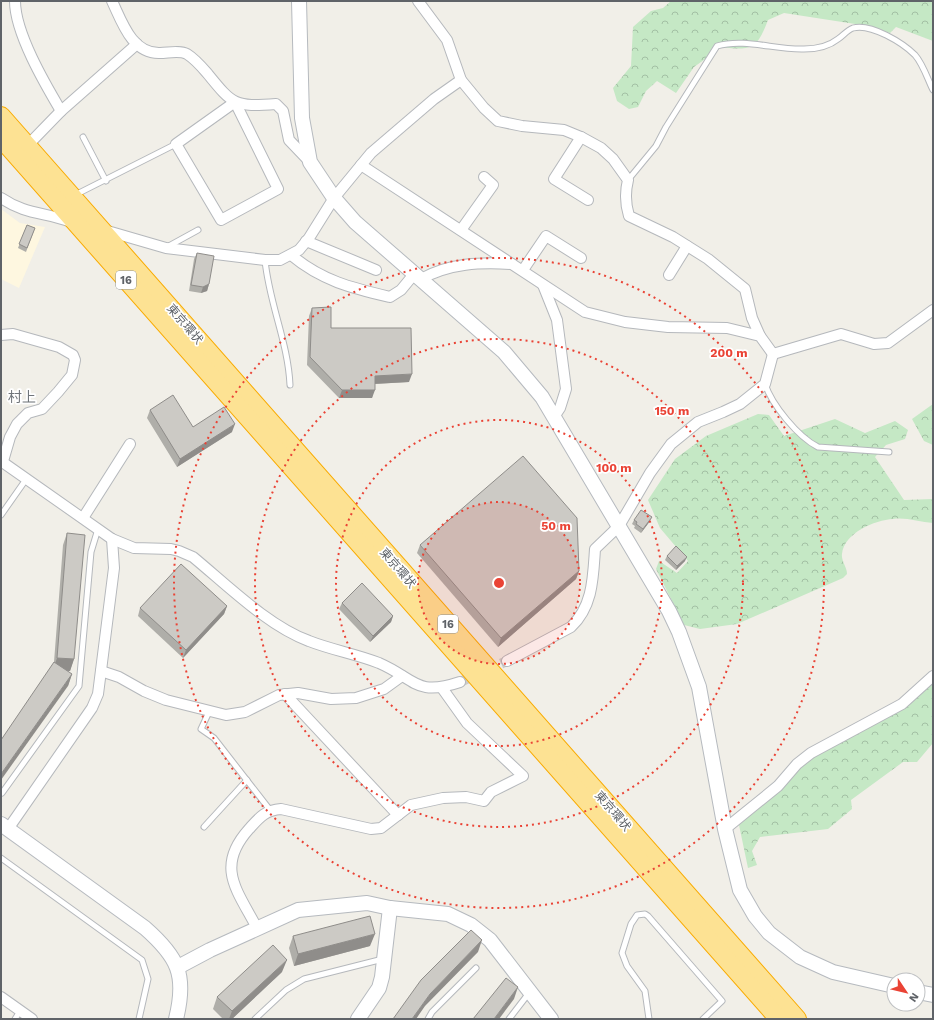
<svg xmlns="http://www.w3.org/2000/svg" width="934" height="1020" font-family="'Work Sans','Noto Sans JP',sans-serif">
	<defs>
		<pattern id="forest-crowns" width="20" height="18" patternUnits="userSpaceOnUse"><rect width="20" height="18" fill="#c5e8c5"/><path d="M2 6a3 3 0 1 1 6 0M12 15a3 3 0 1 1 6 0" fill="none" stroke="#a3c0a4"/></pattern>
	</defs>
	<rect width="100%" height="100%" fill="#f1efe8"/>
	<!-- commercial -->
	<polygon fill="#fef7e0" points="1,209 20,223 45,227 19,288 1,279"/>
	<!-- forest -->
	<g fill="url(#forest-crowns)">
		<path d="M671,1h262v40l-37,-14 -6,6 -22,-7 -84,-13 -16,7c-11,29 -16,31 -46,27l-28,20 -18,26 -19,-12 -11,10 -8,16 -9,2 -12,-8 -4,-13 18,-22 2,-39 18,-16 12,-3z"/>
		<polygon points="933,404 933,445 924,441 912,419"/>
		<path d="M758,414l11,1 15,21 51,-17 30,14 30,-12 13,9 -3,9 -19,6 -11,12 29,43 29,-1v24c-13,-1 -28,-6 -40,-4 -18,1 -49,14 -51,35 -1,7 5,13 5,20l-4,4 -106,46 -37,5 -16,-4 -28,-56 3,-8 18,12 11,-12 -28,-33 -12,-28 27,-41 31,-23z"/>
		<polygon points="933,681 933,743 917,762 903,762 851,800 852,809 828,829 760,837 752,851 757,865 748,868 739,825 779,789 813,754"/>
	</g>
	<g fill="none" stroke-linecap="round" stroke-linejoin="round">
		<!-- street-tunnel -->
		<polyline stroke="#ccccc8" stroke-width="10" stroke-dasharray="10 5" stroke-linecap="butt" points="460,682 507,661"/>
		<defs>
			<g id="lane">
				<polyline points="83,137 106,181"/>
				<path d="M628,180l28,-34 10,-19 51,-81c28,-8 58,4 87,3 13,0 24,-2 34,-10 5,-3 9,-9 15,-11 18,-5 50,15 62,27 8,9 13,25 18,35"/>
				<polyline points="75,195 176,144"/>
				<polyline points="167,247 198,230"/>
				<path d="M265,260c4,43 23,82 25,125"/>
				<path d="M765,384c7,21 33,53 53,63l71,5"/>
				<polyline points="1,515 27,478"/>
				<polyline points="209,712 201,729 214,738 270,810"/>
				<polyline points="2,793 79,686 91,552 98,529"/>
				<polyline points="204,827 247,780"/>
				<polyline points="1,858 142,960 148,979 139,1019"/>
				<polyline points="15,1019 20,1011"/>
				<polyline points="255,1019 286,990 304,979 383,959"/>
				<polyline points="428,1019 432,1012 476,968"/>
				<polyline points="509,1019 529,993"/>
				<polyline points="649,1019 645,991 627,966 622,953 631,924 637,915 645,914 648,916 722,1001 703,1019"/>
			</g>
			<g id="street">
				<path d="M15,1c0,32 30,83 46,110"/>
				<path d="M112,1c10,21 20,53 48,52 8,0 20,-3 27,1 8,5 14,12 20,19 26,32 27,34 69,31l7,7 6,29 21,22"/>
				<path d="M418,1l29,39 14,40 23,28 14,13 24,5 42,4 17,7 20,11 12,11 15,21c-3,12 -3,23 1,36l44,21 35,22 37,30 7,29 8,18"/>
				<polygon points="235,102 278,189 221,220 176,144"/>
				<polyline points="581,137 554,179 588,200"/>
				<polyline points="27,146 61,111 137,44"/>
				<polyline points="361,165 585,312 625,322 668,327 727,328 760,336 773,354"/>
				<path d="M1,198c25,17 44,14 70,24"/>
				<polyline points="104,230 166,248 265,260 280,260 299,250 309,238 334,198 371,153 434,99 461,80"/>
				<polyline points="461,230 493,185 484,177"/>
				<polyline points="306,241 376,270"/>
				<path d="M291,255c31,26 61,33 99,42l11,-7 14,-17"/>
				<polyline points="523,270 546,236 581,258"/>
				<polyline points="669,275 687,246"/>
				<path d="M421,279c29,-16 59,-17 91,-15"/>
				<polyline points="543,285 557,320 566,389 560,408 554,417"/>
				<polyline points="1,335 13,334 59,347 73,355 75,360 72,375 58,392 42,409 28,413 17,424 10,437 3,461"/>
				<polyline points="773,354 841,334 874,344 888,343 933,310"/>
				<path d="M1,461l111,78 22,9 37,1 8,2 14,6c34,28 75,69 116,84 23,9 47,13 70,22 37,16 36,34 81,19"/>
				<polyline points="83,518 130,444"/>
				<path d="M507,661l64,-34c22,-21 22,-49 24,-78l24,-23 31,-53 21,-29 27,-22 25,-10 17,-8 25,-20 8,-30"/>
				<polyline points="101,671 119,677 144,691 166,700 226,715 245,712 279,695 298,693 331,699 356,698 384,689 402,676"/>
				<polyline points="285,694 398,815"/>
				<polyline points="8,829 92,708 98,694 114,568 112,539"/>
				<polyline points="725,829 778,786 797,764 811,753 902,704 933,676"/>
				<path d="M257,928c-20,-38 -42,-61 -8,-99 10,-11 16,-19 32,-20l90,20 10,-1 30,-23 32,-7 23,-1 18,4 7,-9 32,-16 -56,-53 -25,-35"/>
				<polyline points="1,997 32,1019"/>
			</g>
			<g id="secondary">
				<polyline points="299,1 302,118 310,162 334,198 355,222 504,352 542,397 669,611 679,632 699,687 725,829 740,890 755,916 769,933 800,957 833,972 894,986"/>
				<path d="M1,824l144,104c33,29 42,47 31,91"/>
				<polyline points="178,967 210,950 298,910 367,903 390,908 448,914 471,925 490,940 551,1019"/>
				<polyline points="918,992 933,995"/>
				<polyline points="358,1019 379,988 382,977 390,908"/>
			</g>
			<g id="highway">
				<polyline points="1,116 797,1019"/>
				<polyline points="1,138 779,1019"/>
			</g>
		</defs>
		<!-- lane casing -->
		<use href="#lane" stroke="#b5b8bc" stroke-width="7"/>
		<!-- street casing -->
		<use href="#street" stroke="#b5b8bc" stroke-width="12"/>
		<!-- secondary casing -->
		<use href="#secondary" stroke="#b6babf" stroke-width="16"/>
		<!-- highway casing -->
		<use href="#highway" stroke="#f9ab00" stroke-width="20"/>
		<!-- lane -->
		<use href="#lane" stroke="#fff" stroke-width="5"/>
		<!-- street -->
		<use href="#street" stroke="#fff" stroke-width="10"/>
		<!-- secondary -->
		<use href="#secondary" stroke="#fff" stroke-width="14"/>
		<!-- highway -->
		<use href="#highway" stroke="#fde293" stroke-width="18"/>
	</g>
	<!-- wall -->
	<g fill="#afaea9">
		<polygon points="27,225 35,228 26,252 18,248"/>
		<polygon points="197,253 209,284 207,291 201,293 189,291 194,259"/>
		<polygon points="312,308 331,328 409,382 375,384 372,398 339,398 307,365 309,316"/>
		<polygon points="150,410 193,427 232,432 177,467 147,418"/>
		<polygon points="634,520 650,521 641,533 634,528 635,526 632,524"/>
		<polygon points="67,533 74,659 70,671 67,671 72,674 68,686 54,662 63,545"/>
		<polygon points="420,545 579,571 576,579 498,647 417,553"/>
		<polygon points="667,556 685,561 676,570 665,560"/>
		<polygon points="342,603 393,616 391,622 370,642 339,609"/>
		<polygon points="227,606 224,614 183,658 138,616 140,608"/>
		<polygon points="293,936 370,946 294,966 289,948"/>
		<polygon points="282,972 232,1019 223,1019 213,1009 217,997"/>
	</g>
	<!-- shaded-wall -->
	<g fill="#8f8d8a">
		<polygon points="209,284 207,291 201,293 203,287"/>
		<polygon points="412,374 409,382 372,384 375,376"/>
		<polygon points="342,390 375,390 372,398 339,398"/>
		<polygon points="235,424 232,432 177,467 180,459"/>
		<polygon points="652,517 650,521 641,533 643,529"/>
		<polygon points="687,557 685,561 676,570 677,566"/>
		<polygon points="579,571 576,579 498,647 501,638"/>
		<polygon points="227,606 224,614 183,658 186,650"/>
		<polygon points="393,616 391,622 370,642 373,636"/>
		<polygon points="57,658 74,659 70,671 53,670"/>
		<polygon points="72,674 68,686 1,780 1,774"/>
		<polygon points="375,934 370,946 294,966 298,954"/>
		<polygon points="482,940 478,952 425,1006 416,1019 412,1019 430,994"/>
		<polygon points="287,960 282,972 232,1019 229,1019 232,1011"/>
		<polygon points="518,987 514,999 499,1019 494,1019"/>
	</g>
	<!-- building -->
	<g fill="#cccac5" stroke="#8f8d8a">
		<polygon points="27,225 35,228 27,248 19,244"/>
		<polygon points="197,253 214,256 209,284 203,287 191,285"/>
		<polygon points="331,307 331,328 411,328 412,374 375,376 375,390 342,390 310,357 312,308"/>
		<polygon points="173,395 193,427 224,407 235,424 180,459 150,410"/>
		<polygon points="523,456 577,518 579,571 501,638 420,545"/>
		<polygon points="641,510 652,517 643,529 636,524 637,522 634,520"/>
		<polygon points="67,533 85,535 74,659 57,658"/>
		<polygon points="676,546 687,557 677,566 667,556"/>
		<polygon points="181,564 227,606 186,650 140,608"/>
		<polygon points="362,583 393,616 373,636 342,603"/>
		<polygon points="54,662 72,674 1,774 1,740"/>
		<polygon points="370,916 375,934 298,954 293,936"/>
		<polygon points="471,930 482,940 430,994 412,1019 393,1019 421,980"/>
		<polygon points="273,945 287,960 232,1011 217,997"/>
		<polygon points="506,978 518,987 494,1019 473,1019"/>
	</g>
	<!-- distance rings -->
	<circle cx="499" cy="583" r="81" fill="#ea4335" fill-opacity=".12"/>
	<g fill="none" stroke="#ea4335" stroke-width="2" stroke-dasharray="2 4">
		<circle cx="499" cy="583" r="81"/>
		<circle cx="499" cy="583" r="163"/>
		<circle cx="499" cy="583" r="244"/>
		<circle cx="499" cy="583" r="325"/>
	</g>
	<g text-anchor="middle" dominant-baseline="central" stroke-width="3.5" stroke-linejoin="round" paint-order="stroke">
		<!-- shield labels -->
		<g fill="#fff" stroke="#8f9295" stroke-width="1">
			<rect x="116" y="271" width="20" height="18" rx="3"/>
			<rect x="438" y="615" width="20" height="18" rx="3"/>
		</g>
		<g font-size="11" font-weight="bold" fill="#5f6368">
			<text x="126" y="280">16</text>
			<text x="448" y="624">16</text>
		</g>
		<!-- street labels -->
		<g font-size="12" fill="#5f6368" stroke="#fff">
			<text transform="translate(185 324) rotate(49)">東京環状</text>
			<text transform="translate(398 568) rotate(49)">東京環状</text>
			<text transform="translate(613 811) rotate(49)">東京環状</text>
		</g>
		<!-- quarter labels -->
		<g font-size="14" fill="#70757a" stroke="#fff">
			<text x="22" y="397">村上</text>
		</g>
	</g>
	<circle cx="499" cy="583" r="6" fill="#ea4335" stroke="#fff" stroke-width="2"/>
	<g font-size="12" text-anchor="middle" font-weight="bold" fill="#ea4335" stroke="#fff" stroke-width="3.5" stroke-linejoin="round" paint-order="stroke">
		<text x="729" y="357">200 m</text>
		<text x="672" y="415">150 m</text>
		<text x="614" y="472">100 m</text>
		<text x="556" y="530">50 m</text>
	</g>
	<!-- border -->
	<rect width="934" height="1020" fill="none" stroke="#5f6368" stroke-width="4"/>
	<!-- north arrow -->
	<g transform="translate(906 992) rotate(125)"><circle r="19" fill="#ffffff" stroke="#bfc1c3"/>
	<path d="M0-3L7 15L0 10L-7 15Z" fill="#ea4335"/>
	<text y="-6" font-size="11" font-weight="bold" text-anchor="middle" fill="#5f6368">N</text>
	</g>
</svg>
